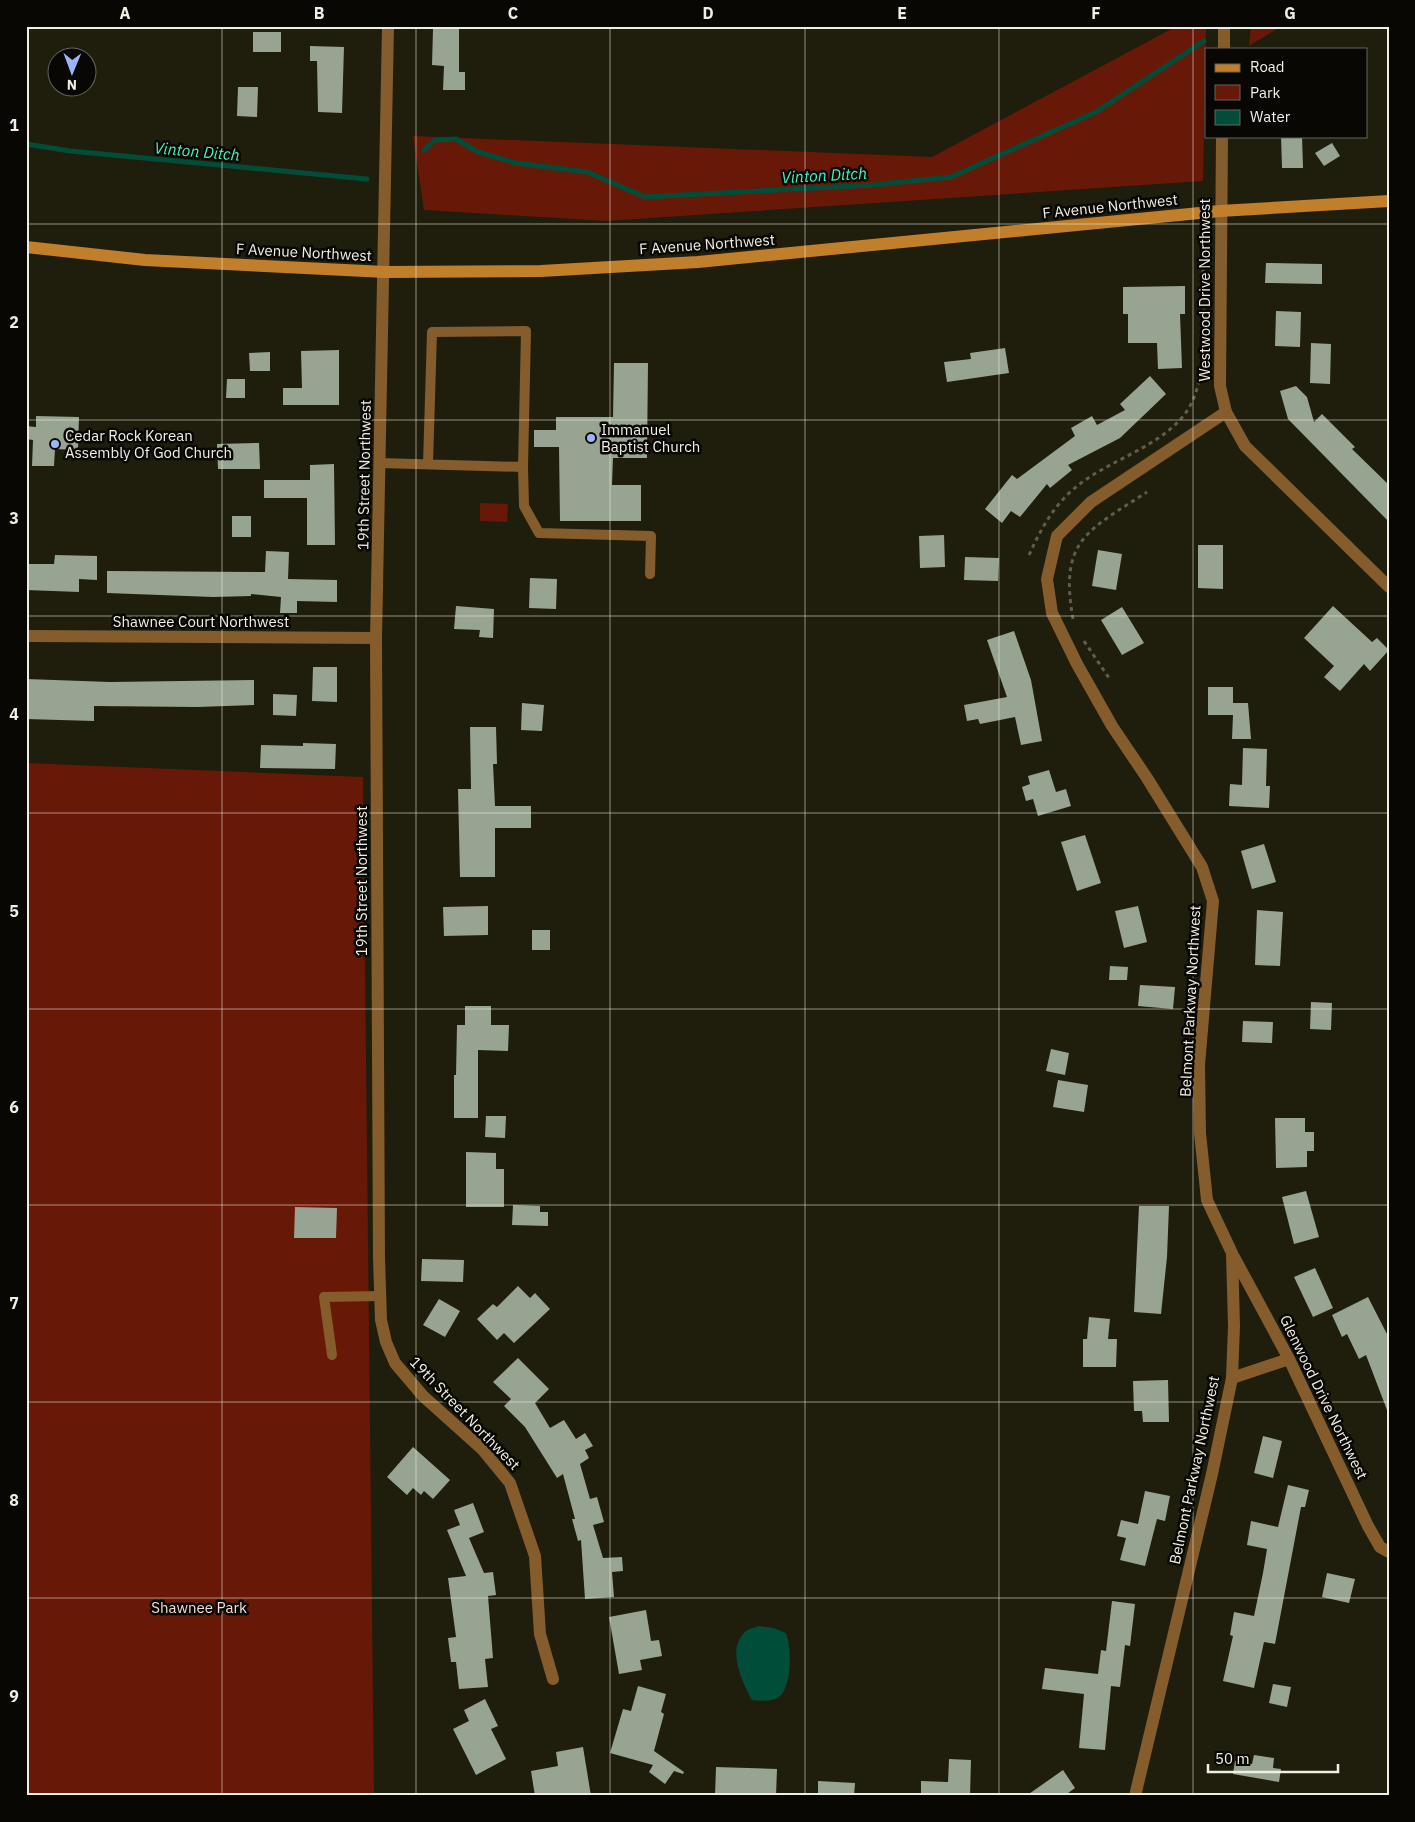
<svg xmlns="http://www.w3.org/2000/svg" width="1415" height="1822" font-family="'IBM Plex Sans',sans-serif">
	<rect width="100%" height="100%" fill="#1f1d0c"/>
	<!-- green -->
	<g fill="#681807">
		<polygon points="1177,26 1206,26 1203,181 606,221 424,210 413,136 932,157"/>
		<polygon points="1251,26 1282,26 1249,46"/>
		<polygon points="480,503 508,504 507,522 480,521"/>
		<polygon points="26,763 363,777 374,1796 26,1796"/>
	</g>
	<!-- water -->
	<path fill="#004e3a" d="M759,1626l15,2 12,5c6,14 6,54 -7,64 -7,5 -19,4 -27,3 -10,-18 -25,-50 -8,-67 3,-4 10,-5 15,-7z"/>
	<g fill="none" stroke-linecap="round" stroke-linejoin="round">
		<!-- stream -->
		<g stroke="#004e3a" stroke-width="5">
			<polyline points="26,144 70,151 367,179"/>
			<polyline points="424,150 435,140 456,139 478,152 516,163 587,172 645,197 873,185 951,177 1096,112 1204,41"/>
		</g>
	</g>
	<!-- building -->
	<g fill="#98a492">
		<polygon points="433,29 459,29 459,72 465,72 465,90 443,90 444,66 432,65"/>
		<rect x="253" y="32" width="28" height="20"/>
		<polygon points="310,46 344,47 342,113 318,112 317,61 310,61"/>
		<polygon points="238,87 258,87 257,117 237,116"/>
		<polygon points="1281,136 1302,136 1303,168 1282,168"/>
		<polygon points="1332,143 1340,156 1324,166 1315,153"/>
		<polygon points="1266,263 1322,264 1322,284 1265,283"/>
		<polygon points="1185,286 1185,314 1180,314 1182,368 1158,369 1157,343 1128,343 1128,314 1123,314 1123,287"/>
		<polygon points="1276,311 1301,312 1300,347 1275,346"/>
		<polygon points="1311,343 1331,344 1330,384 1310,383"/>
		<polygon points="1005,348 1009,373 947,382 944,362 971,359 970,353"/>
		<polygon points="339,350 339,405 283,405 283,388 302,388 301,351"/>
		<polygon points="270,352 270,371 250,371 249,353"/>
		<polygon points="614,363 648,363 647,458 613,458 612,485 641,485 641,521 560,521 559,447 534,447 534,430 556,430 556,417 613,417"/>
		<polygon points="1150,376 1166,394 1120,438 1068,465 1072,470 1050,488 1047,484 1020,517 1011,511 1002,523 985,509 1012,475 1017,479 1075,436 1071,428 1092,416 1097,425 1125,410 1120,404"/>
		<polygon points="227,379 245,379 245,398 226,398"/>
		<polygon points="1296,386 1307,397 1314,422 1322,414 1355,447 1352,449 1389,485 1389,522 1288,419 1280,391"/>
		<polygon points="36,416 79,417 78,450 55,449 54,466 32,466 33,440 26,439 26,426 36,427"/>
		<polygon points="259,443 260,469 218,469 217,444"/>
		<polygon points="334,464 335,545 307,545 307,498 264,498 264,480 310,480 310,465"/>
		<rect x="232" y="516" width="19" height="21"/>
		<polygon points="944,535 945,567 920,568 919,536"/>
		<polygon points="1198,545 1223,545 1223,589 1198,588"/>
		<polygon points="1098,550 1122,554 1116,590 1092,586"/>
		<polygon points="266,551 289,552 288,579 337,580 337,602 297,601 297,613 280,613 281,597 251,594 251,596 213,597 107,593 107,571 265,572"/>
		<polygon points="55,555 97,556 97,580 79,579 79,592 26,590 26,564 54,564"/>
		<polygon points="965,557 999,558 998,581 964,580"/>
		<polygon points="530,578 557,579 556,609 529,608"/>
		<polygon points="456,606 494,609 493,638 479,637 480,630 454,629"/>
		<polygon points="1333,606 1372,642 1377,638 1389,650 1370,671 1364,664 1340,691 1324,677 1334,666 1304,638"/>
		<polygon points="1122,607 1144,643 1122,655 1101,620"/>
		<polygon points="1014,631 1031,680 1042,741 1021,745 1015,717 980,724 978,719 967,721 964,705 1007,697 987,640"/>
		<polygon points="313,667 337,667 337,702 312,701"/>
		<polygon points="26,679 110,682 254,680 254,705 198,707 94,706 94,721 26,719"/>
		<polygon points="1208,687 1233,687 1233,711 1233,703 1248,703 1251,739 1232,739 1233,715 1208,715"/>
		<polygon points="273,694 297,695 296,716 273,715"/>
		<polygon points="522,703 544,705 542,731 521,730"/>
		<polygon points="470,727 496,727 497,764 493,764 495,806 531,806 531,828 495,828 495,877 460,877 458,789 471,789"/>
		<polygon points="303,743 336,744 335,769 260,768 261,745 303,746"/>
		<polygon points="1243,748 1267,749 1266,786 1270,786 1269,808 1229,806 1230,784 1242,785"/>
		<polygon points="1049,770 1056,792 1066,789 1071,806 1038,816 1033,799 1026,801 1022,787 1030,784 1028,776"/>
		<polygon points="1085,835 1101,883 1077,891 1061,842"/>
		<polygon points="1264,844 1276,882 1252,889 1241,851"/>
		<polygon points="488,906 488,935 444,936 443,907"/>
		<polygon points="1138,906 1147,942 1124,948 1115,911"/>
		<polygon points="1257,910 1283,912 1280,966 1255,965"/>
		<rect x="532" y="930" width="18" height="20"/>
		<polygon points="1110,966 1128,967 1127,980 1109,980"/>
		<polygon points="1140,985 1175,987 1173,1009 1138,1006"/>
		<polygon points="1311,1002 1332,1003 1331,1030 1310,1029"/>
		<polygon points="465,1006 491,1006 491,1025 509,1025 508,1051 478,1050 478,1118 454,1118 454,1075 456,1075 457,1025 465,1025"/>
		<polygon points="1243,1021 1273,1022 1272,1043 1242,1042"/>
		<polygon points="1051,1049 1069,1053 1065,1075 1046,1071"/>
		<polygon points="1058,1080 1088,1085 1084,1112 1053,1107"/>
		<polygon points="486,1116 506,1116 505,1138 485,1137"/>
		<polygon points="1275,1118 1305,1118 1305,1132 1314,1132 1314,1151 1307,1151 1307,1167 1276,1168"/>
		<polygon points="466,1152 496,1153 496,1169 504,1169 504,1207 466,1207"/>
		<polygon points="1306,1191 1319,1237 1294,1244 1282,1197"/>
		<polygon points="513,1205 540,1206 540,1212 548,1212 548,1226 512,1225"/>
		<polygon points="1139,1206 1169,1206 1167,1257 1161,1314 1134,1312"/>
		<polygon points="295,1207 337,1208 336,1238 294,1238"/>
		<polygon points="422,1259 464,1260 463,1282 421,1281"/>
		<polygon points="1315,1268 1333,1308 1313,1317 1294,1277"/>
		<polygon points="518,1286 530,1298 535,1293 550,1309 514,1343 504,1333 497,1340 477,1319 493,1304 497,1307"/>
		<polygon points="1368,1297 1389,1338 1387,1410 1366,1355 1359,1359 1347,1334 1342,1337 1332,1315"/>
		<polygon points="439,1299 460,1311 445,1337 423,1325"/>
		<polygon points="1089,1317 1110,1319 1108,1339 1117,1339 1116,1367 1083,1367 1083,1339 1087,1339"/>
		<polygon points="518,1358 549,1389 535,1403 550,1428 564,1420 576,1439 585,1433 593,1446 585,1450 589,1458 580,1464 590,1499 597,1497 604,1522 593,1525 603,1558 622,1557 623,1571 612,1572 614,1597 585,1599 581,1540 578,1541 572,1519 575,1519 563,1474 557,1478 525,1427 504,1406 511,1399 493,1382"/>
		<polygon points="1168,1380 1169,1422 1143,1422 1142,1411 1134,1411 1133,1381"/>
		<polygon points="1263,1436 1282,1441 1273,1478 1254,1473"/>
		<polygon points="413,1447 450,1480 433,1499 424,1491 421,1495 413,1488 407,1495 387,1477"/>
		<polygon points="1288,1485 1309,1490 1305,1507 1301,1507 1275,1644 1264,1642 1254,1688 1223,1681 1233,1636 1230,1635 1234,1612 1254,1616 1263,1573 1267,1549 1247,1545 1251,1521 1278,1527"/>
		<polygon points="1145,1491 1170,1496 1165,1521 1157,1519 1145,1566 1120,1560 1126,1538 1117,1536 1121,1520 1138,1524"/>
		<polygon points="473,1503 484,1532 469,1538 484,1573 493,1572 496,1595 488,1596 493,1658 485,1659 488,1687 459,1689 456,1662 451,1662 448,1638 456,1637 448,1578 466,1576 447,1530 460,1525 454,1510"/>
		<polygon points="1327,1573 1355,1579 1349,1603 1322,1597"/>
		<polygon points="1112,1601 1135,1604 1130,1646 1125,1645 1120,1687 1111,1686 1105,1750 1079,1748 1084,1694 1042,1689 1045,1668 1098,1674 1101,1650 1106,1651"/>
		<polygon points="646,1610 651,1641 659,1640 662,1656 640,1660 642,1670 619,1674 609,1617"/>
		<polygon points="1273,1684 1291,1687 1287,1707 1269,1703"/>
		<polygon points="638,1686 666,1694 661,1712 664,1714 654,1751 684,1772 683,1774 674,1771 665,1784 649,1772 653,1765 610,1753 623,1709 631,1711"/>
		<polygon points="485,1699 498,1726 491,1729 506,1759 476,1775 453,1729 469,1721 464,1710"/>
		<polygon points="583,1747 591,1796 535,1796 531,1771 558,1766 556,1752"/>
		<polygon points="1254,1755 1274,1758 1273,1768 1281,1769 1279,1782 1233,1774 1235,1761 1252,1764"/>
		<polygon points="949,1759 971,1760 970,1796 921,1796 921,1781 948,1782"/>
		<polygon points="716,1767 777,1769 776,1796 715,1796"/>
		<polygon points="1063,1770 1075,1788 1064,1796 1026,1796"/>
		<polygon points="818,1781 855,1783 854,1796 818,1796"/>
	</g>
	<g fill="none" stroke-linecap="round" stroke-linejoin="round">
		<!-- path -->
		<g stroke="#5f5d4e" stroke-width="3" stroke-dasharray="4 4" stroke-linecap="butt">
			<path d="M1029,555c12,-26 24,-49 47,-68 34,-29 98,-43 117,-87 16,-38 10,-93 10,-135"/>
			<polyline points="1388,557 1389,559"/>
			<path d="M1073,619c-14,-79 14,-88 74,-127"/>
			<polyline points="1084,641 1109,678"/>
		</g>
		<!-- lane -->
		<g stroke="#855c2c" stroke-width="10">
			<polyline points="380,463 523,467 526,331 432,332 428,464"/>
			<polyline points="523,467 524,506 539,533 651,536 650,574"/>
			<polyline points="332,1355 324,1297 380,1296"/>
		</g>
		<!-- street -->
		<g stroke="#855c2c" stroke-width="12">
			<polyline points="388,26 376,638 379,1258 381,1320 386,1342 395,1363 423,1396 482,1449 510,1483 535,1556 540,1634 553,1679"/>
			<polyline points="1224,49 1224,26"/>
			<polyline points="1222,136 1220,386 1226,412 1245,446 1389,587"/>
			<polyline points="26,636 376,638"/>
			<polyline points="1234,1257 1289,1359 1368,1526 1380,1547 1389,1552"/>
			<polyline points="1232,1378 1289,1359"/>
			<polyline points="1135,1796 1212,1474 1232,1378 1234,1326 1232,1253 1207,1200 1200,1133 1199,1065 1213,901 1202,867 1147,778 1112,726 1077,664 1052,613 1047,579 1057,536 1091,502 1226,412"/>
		</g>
		<!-- secondary -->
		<polyline stroke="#c27f2b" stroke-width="12" points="26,247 145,260 385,272 541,271 698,262 1220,211 1389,201"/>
	</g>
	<!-- grid -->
	<path fill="none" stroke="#f0efe4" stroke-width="1" stroke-opacity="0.55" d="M222,26v1770M416,26v1770M610,26v1770M805,26v1770M999,26v1770M1193,26v1770M26,224h1363M26,420h1363M26,616h1363M26,813h1363M26,1009h1363M26,1205h1363M26,1402h1363M26,1598h1363"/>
	<!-- markers -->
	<g fill="#9db4fd" stroke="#080703" stroke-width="2">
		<circle cx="591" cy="438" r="5"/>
		<circle cx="55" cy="444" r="5"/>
	</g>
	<g text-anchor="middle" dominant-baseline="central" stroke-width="5" stroke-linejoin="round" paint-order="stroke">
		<!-- street labels -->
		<g font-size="15" fill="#f0efe4" stroke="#080703">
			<text transform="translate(1110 206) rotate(-6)">F Avenue Northwest</text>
			<text transform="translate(707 244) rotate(-4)">F Avenue Northwest</text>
			<text transform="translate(304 252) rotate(3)">F Avenue Northwest</text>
			<text transform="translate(1204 290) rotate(-90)">Westwood Drive Northwest</text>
			<text transform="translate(364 475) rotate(-89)">19th Street Northwest</text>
			<text x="201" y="621">Shawnee Court Northwest</text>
			<text transform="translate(361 881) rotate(-90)">19th Street Northwest</text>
			<text transform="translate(1190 1001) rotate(-87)">Belmont Parkway Northwest</text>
			<text transform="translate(1324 1397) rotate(64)">Glenwood Drive Northwest</text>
			<text transform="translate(465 1413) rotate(46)">19th Street Northwest</text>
			<text transform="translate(1194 1470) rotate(-78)">Belmont Parkway Northwest</text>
		</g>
		<!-- poi labels -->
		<g font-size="15" fill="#f0efe4" stroke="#080703" text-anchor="start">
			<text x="601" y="429">Immanuel<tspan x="601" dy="17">Baptist Church</tspan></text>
			<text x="65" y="435">Cedar Rock Korean<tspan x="65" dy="17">Assembly Of God Church</tspan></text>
		</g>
		<!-- park labels -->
		<g font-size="15" fill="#f5dbd4" stroke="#080703">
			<text x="199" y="1607">Shawnee Park</text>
		</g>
		<!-- water labels -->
		<g font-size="16" font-style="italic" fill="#45f1bf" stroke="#080703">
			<text transform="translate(197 151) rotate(5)">Vinton Ditch</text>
			<text transform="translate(824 175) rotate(-3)">Vinton Ditch</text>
		</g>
	</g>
	<!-- border -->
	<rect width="1415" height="1822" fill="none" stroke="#080703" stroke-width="55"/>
	<!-- legend -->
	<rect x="1205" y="48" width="162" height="90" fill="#080703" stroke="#65645d"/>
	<rect x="1215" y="64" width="25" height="8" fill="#c27f2b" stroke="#65645d"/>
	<text x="1250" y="72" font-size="15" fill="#f0efe4">Road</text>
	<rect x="1215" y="85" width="25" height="15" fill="#681807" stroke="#65645d"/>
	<text x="1250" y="98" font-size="15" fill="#f0efe4">Park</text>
	<rect x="1215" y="110" width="25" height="15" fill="#004e3a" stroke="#65645d"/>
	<text x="1250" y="122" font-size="15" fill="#f0efe4">Water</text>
	<!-- north arrow -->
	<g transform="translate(72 72) rotate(181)"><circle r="24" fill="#080703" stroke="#65645d"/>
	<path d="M0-4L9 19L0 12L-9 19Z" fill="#9db4fd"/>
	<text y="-8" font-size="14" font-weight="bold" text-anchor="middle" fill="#f0efe4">N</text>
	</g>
	<!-- scale -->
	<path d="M1208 1764v8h130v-8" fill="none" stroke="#f0efe4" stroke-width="2.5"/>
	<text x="1215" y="1764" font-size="15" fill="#f0efe4" stroke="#080703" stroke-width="4" paint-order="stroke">50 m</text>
	<rect x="28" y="28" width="1360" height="1766" fill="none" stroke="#f0efe4" stroke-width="2"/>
	<g font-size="16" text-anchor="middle" font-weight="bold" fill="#f0efe4">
		<text x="125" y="19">A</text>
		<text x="319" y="19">B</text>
		<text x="513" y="19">C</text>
		<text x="708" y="19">D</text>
		<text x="902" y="19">E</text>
		<text x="1096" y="19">F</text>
		<text x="1290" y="19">G</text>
		<text x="14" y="131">1</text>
		<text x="14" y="328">2</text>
		<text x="14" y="524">3</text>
		<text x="14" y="720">4</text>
		<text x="14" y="917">5</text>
		<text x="14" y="1113">6</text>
		<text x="14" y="1309">7</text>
		<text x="14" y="1506">8</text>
		<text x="14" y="1702">9</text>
	</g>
</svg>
